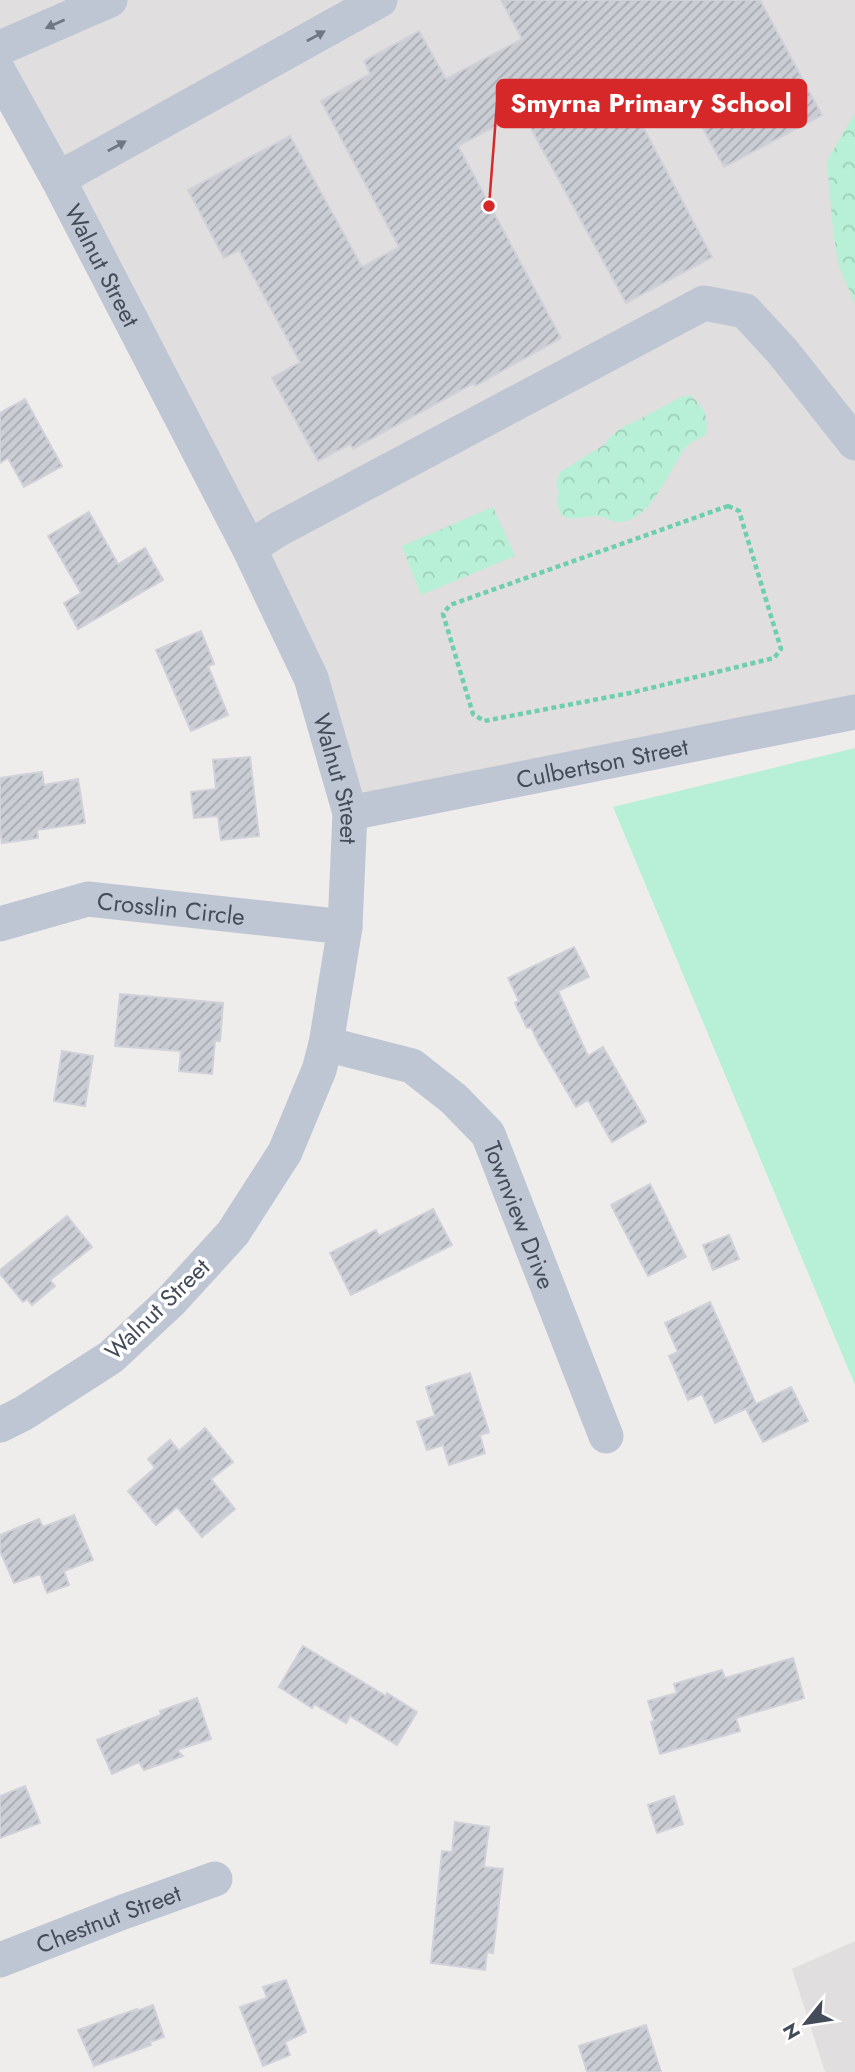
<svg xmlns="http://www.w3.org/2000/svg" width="855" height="2072" font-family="Jost,sans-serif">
	<defs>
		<pattern id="park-crowns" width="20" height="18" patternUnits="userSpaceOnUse" patternTransform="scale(1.75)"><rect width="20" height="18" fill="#b7f0d6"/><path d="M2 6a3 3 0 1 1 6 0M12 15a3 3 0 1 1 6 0" fill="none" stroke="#9fcfba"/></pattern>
		<pattern id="building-hatch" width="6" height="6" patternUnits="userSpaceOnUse" patternTransform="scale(1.75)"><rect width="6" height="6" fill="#cbcdd5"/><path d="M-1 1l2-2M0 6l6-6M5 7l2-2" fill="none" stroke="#a6a9b0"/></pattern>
	</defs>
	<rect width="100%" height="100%" fill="#efedec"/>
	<!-- education -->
	<g fill="#e0dede">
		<polygon points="0,0 855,0 855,712 350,813 311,678 0,74"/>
		<polygon points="855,1941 855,2072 825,2072 792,1969"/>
	</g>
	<!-- green -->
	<polygon fill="#b7f0d6" points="855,748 855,1385 613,807"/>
	<!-- park -->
	<g fill="url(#park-crowns)">
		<polygon points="855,113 855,304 839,266 833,231 827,161"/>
		<path d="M690,395c14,13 19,20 16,40 -6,3 -14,6 -19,11 -4,3 -6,9 -9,13 -13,21 -28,58 -56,63 -10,1 -15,-5 -25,-6 -14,-1 -37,12 -39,-12 -1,-11 3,-8 -2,-21l4,-11 44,-27 8,-10 14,-10 12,-5 43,-23z"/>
		<polygon points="493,507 515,556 421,595 402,546"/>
	</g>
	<!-- building -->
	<g fill="url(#building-hatch)" stroke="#d0d1d9" stroke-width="2">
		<polygon points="501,0 760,0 822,115 724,167 677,81 632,106 712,257 626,303 522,112 458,146 561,338 475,386 474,383 353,449 350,444 318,461 272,378 300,362 239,250 224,258 188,190 290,136 362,267 399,247 321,101 370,74 364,61 419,31 446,79 522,39"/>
		<polygon points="25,399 62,466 24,487 8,458 0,463 0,413"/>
		<polygon points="89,512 118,564 145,548 163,580 78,629 64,603 81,593 48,536"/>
		<polygon points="201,631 214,664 208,666 228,715 191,731 156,650"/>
		<polygon points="250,757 259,836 221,840 218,816 194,818 191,792 216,789 213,760"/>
		<polygon points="42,772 44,785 78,779 85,823 37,830 38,838 2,843 0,828 0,778"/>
		<polygon points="574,947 589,977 558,991 588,1056 603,1047 646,1122 612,1142 588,1100 576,1107 539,1044 531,1027 527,1028 515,1003 519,1001 508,978"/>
		<polygon points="120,994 223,1003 220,1041 215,1041 212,1074 179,1071 181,1051 115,1046"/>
		<polygon points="62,1051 93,1056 85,1106 54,1101"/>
		<polygon points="650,1184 686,1257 648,1276 611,1205"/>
		<polygon points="433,1209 452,1245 351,1295 330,1253 376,1230 379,1236"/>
		<polygon points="67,1216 92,1247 50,1280 55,1286 32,1305 27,1299 23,1302 0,1274 0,1270"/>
		<polygon points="729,1235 739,1259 713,1270 703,1245"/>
		<polygon points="710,1302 756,1404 715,1423 702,1394 688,1400 669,1356 678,1352 665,1323"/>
		<polygon points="470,1373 489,1432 480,1435 485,1453 449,1465 443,1445 427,1450 417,1422 435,1416 426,1387"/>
		<polygon points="791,1387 808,1421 763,1442 746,1409"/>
		<polygon points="205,1428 233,1462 211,1479 235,1509 202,1537 177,1507 156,1525 128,1491 155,1468 148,1459 170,1440 179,1451"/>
		<polygon points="74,1515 93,1560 64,1571 69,1585 47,1593 40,1574 14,1583 0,1551 0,1535 39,1519 43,1527"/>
		<polygon points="303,1646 386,1696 387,1693 417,1712 397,1745 350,1716 346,1723 314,1704 312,1708 279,1687"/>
		<polygon points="793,1658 804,1698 736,1718 740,1731 660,1754 651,1722 654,1721 648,1701 677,1693 674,1684 722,1670 725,1678"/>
		<polygon points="197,1698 211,1739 177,1750 183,1756 144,1770 139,1762 112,1774 97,1740 161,1715 160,1711"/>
		<polygon points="25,1786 40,1823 0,1838 0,1796"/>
		<polygon points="674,1796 683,1824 657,1833 648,1805"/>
		<polygon points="455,1822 489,1827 484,1867 503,1869 493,1953 487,1952 485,1970 431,1963 442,1851 452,1852"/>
		<polygon points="286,1980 306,2032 285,2042 290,2055 263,2066 240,2007 267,1998 263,1987"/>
		<polygon points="153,2005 164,2037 150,2042 151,2045 94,2066 78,2030 137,2009 137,2011"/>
		<polygon points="646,2025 661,2072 587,2072 579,2046"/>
	</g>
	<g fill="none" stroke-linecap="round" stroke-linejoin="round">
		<!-- path -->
		<polygon stroke="#6ecfae" stroke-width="4.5" stroke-dasharray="5 3.5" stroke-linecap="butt" points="728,506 739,511 781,649 774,658 630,693 484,721 473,714 443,614 450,605"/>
		<!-- minor -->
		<g stroke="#bfc6d3" stroke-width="35">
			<polyline points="0,48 110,0"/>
			<path id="s1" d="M0,74l58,105 191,369 62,130 39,135 -5,114 -19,117 -7,26 -34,82 -52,81 -62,68 -60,56 -87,56 -24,12"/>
			<polyline points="58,179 380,0"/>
			<polyline points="249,548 279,529 704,303 745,311 782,351 855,443"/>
			<path id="s2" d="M350,813l505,-101"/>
			<path id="s3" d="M0,924l88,-25 257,28"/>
			<path id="s4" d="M326,1044l86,22 42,33 34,35 118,302"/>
			<path id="s5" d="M0,1960l123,-48 92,-33"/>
		</g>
	</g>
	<!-- one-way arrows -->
	<defs><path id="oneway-solid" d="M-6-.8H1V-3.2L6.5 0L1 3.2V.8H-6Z" transform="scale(1.75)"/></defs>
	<g fill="#6f7784">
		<use href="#oneway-solid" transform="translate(55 24) rotate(156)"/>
		<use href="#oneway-solid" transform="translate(316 36) rotate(-29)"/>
		<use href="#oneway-solid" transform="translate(117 146) rotate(-29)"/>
	</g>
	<g text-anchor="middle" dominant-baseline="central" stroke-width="7" stroke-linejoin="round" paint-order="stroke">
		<!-- street labels -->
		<g font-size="24" fill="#444c5a" stroke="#fff">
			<text stroke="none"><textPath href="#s1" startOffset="217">Walnut Street</textPath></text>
			<text stroke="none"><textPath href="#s2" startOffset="257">Culbertson Street</textPath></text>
			<text stroke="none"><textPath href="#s1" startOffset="784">Walnut Street</textPath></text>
			<text stroke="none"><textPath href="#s3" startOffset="175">Crosslin Circle</textPath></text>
			<text stroke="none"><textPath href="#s4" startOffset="278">Townview Drive</textPath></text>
			<text transform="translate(157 1309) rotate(-44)">Walnut Street</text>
			<text stroke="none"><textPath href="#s5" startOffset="116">Chestnut Street</textPath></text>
		</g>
	</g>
	<!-- callouts -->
	<path fill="none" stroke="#d62828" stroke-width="2.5" d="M489 206L497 103"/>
	<circle fill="#d62828" stroke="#fff" stroke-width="2.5" cx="489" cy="206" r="7"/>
	<rect fill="#d62828" stroke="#d62828" stroke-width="2.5" x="497" y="80" width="309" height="47" rx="7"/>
	<g font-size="26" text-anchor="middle" font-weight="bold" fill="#fff">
		<text x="651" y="112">Smyrna Primary School</text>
	</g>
	<!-- north arrow -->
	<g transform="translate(806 2023) rotate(240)" stroke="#ffffff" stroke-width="5" paint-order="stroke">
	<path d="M0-5L12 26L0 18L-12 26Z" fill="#444c5a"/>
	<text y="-10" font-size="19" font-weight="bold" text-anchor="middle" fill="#444c5a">N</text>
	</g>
</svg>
